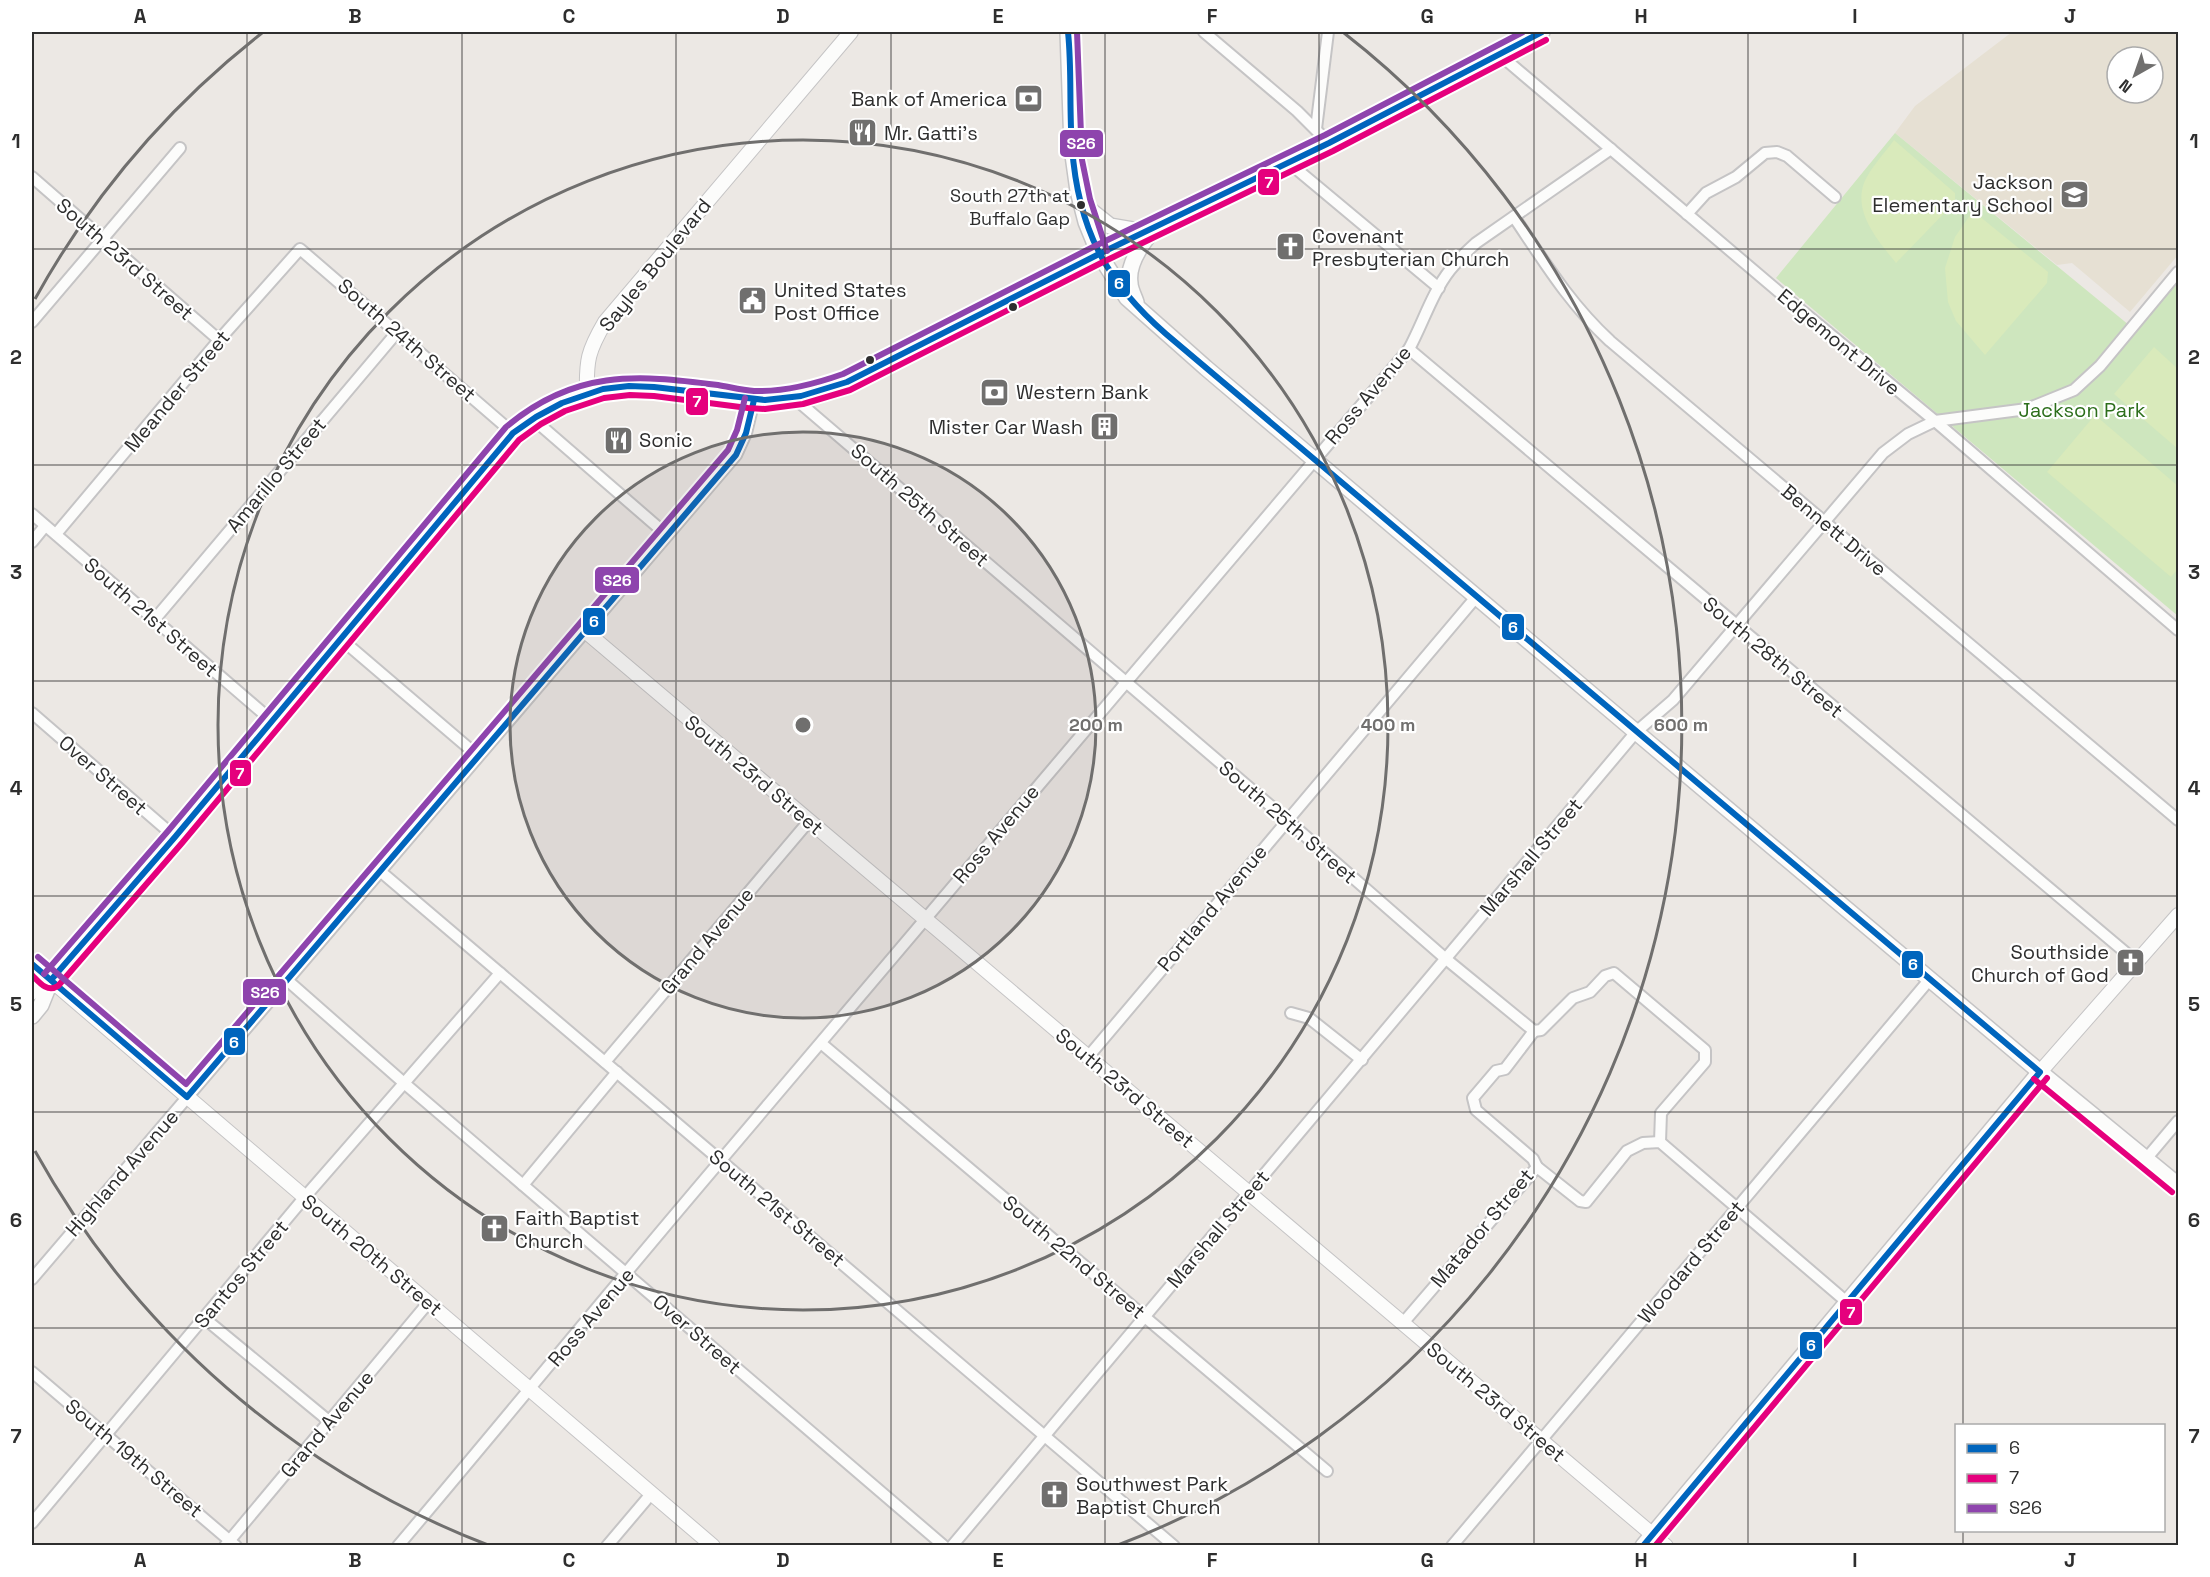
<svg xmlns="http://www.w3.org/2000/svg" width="2210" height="1577" font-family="'Space Grotesk',sans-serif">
	<rect width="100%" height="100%" fill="#ece8e4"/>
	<!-- education -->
	<path fill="#e6e0d3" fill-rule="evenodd" d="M2012,32h166v223l-48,57 -58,-49 -15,2 -162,-132 20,-27zM2117,57h36v36h-36z"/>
	<!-- green -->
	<polygon fill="#cee6be" points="1895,133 2135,330 2178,281 2178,616 1776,278"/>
	<!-- pitch -->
	<g fill="#d9eabb">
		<path d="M1894,140l61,53v9l-59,61c-17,-21 -43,-50 -32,-80 6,-15 21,-30 30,-43z"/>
		<polygon points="1973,211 2048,272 2047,283 1985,355 1956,321 1948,302 1945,268 1955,237"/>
		<polygon points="2154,347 2178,369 2178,449 2114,394"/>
		<polygon points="2095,415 2178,486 2178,569 2171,577 2047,472"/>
	</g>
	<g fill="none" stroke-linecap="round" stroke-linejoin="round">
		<defs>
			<g id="minor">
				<polyline points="1204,32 1297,111 1329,143"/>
				<polyline points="1499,54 1779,292 1935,421 2178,630"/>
				<polyline points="1316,129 1328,32"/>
				<polyline points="1288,162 1439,288"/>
				<polyline points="32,177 219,340"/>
				<polyline points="1687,214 1706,193 1736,177 1765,153 1777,152 1787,156 1835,197"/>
				<path d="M1514,217c31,46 55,86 96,124l568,479"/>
				<polyline points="32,322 180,148"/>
				<polyline points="1409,349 2138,963"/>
				<polyline points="793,397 1287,820 1446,959 1534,1031 1541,1030 1573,998 1590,992 1605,976 1614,973 1705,1050 1705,1062 1661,1113 1660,1142"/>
				<polyline points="532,418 667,535"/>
				<polyline points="32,514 271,720"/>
				<polyline points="56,534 219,340 300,249 513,433"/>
				<polyline points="32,542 45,526"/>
				<polyline points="155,619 398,331"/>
				<polyline points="341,639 478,756"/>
				<polyline points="32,713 175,837"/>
				<polyline points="380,871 1174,1546"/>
				<polyline points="287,980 404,1083 944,1546"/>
				<polyline points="1291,1013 1309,1018 1362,1060"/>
				<polyline points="822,1044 1327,1471"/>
				<polyline points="1088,1057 1477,596"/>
				<polyline points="605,1062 809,821"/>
				<polyline points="2146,1159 2178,1121"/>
				<polyline points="1537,1167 1580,1201 1586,1202 1627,1151 1643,1143 1660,1142 1848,1303"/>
				<polyline points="523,1185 617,1072"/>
				<polyline points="32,1279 736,455 746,433 754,400"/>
				<polyline points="204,1318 330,1422"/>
				<polyline points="1403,1323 1537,1167 1533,1159 1476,1110 1473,1098 1496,1071 1505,1069 1534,1031"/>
				<polyline points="32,1372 236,1546"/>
				<polyline points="32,1523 304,1198 500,973"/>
				<polyline points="225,1546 428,1303"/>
				<path d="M398,1546c109,-129 215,-259 324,-387 229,-270 457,-540 687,-810 14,-26 23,-56 41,-79 8,-10 17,-19 26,-27l135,-94"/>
				<polyline points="607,1546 651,1494"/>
				<polyline points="952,1546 1636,732 1673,700 1883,453 1908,434 1935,421 2027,409 2074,390 2100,366 2178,272"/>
				<polyline points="1452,1546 1930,979"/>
			</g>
			<g id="tertiary">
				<path d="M587,394c-1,-34 1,-43 18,-72l246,-290"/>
				<polyline points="585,631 1666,1546"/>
				<polyline points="32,964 713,1546"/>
				<polyline points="2040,1072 2178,915"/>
			</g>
			<g id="secondary">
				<polyline points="1068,32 1072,148 1078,191 1086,222 1099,254 1127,298 1206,368 1636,732 2040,1072 2178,1185"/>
				<polyline points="1081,203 1110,226 1145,232"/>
				<path d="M1136,302c-2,-6 -6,-13 -6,-19 -3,-19 13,-41 24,-54"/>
				<path d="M32,992l19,-12 124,-143 338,-404c29,-23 66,-43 104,-46 33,-3 67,4 100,7 12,2 24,5 36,6 33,1 64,-7 94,-18l252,-128 230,-111 213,-111"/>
				<polyline points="32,1016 41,1005 51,980"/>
				<polyline points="1643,1546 2040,1072"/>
			</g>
		</defs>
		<!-- minor casing -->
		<use href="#minor" stroke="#c5c4c5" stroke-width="14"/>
		<!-- tertiary casing -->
		<use href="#tertiary" stroke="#c5c4c5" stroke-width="16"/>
		<!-- secondary casing -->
		<use href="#secondary" stroke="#c5c4c5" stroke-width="18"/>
		<!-- minor -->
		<use href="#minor" stroke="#fcfcfb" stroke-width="10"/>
		<!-- tertiary -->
		<use href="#tertiary" stroke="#fcfcfb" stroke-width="14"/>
		<!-- secondary -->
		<use href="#secondary" stroke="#fcfcfb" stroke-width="15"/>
		<defs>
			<g id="bus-1">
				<path d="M1068,32c4,38 1,77 4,115 6,81 33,134 94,187l874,738 -397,474"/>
				<polyline points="32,964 187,1097 736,455 746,433 754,400"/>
				<polyline points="51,980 175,837 513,433 536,417 562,403 603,389 629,386 654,387 765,400 801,396 847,382 1099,254 1329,143 1542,32"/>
			</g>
			<g id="bus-2">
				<path d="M32,975c7,7 15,18 26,11l124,-143 337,-403 22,-16 24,-13 39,-13 26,-3 24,1 94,12 17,1 38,-5 47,-14 253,-128 230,-111 213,-111"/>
				<polyline points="2034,1079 2172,1192"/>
				<polyline points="1655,1546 2047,1078"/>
			</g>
			<g id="bus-3">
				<polyline points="1077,32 1082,160 1090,199 1107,251"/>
				<polyline points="38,957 186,1084 728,450 737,430 745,398"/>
				<path d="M44,974l124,-143 338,-404c68,-57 129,-53 212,-42 12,2 24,5 36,6 31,1 61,-7 89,-17l252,-128 230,-111 198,-103"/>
			</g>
		</defs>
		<!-- bus-1 casing -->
		<use href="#bus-1" stroke="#fff" stroke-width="10"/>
		<!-- bus-2 casing -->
		<use href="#bus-2" stroke="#fff" stroke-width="10"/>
		<!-- bus-3 casing -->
		<use href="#bus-3" stroke="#fff" stroke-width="10"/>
		<!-- bus-1 -->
		<use href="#bus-1" stroke="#0065bd" stroke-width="6"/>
		<!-- bus-2 -->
		<use href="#bus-2" stroke="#e5007d" stroke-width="6"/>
		<!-- bus-3 -->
		<use href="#bus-3" stroke="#8e44ad" stroke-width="6"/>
	</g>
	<!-- grid -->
	<path fill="none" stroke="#2e2e2e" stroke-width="1.5" stroke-opacity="0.55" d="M247,32v1514M462,32v1514M676,32v1514M891,32v1514M1105,32v1514M1319,32v1514M1534,32v1514M1748,32v1514M1963,32v1394M32,249h2146M32,465h2146M32,681h2146M32,896h2146M32,1112h2146M32,1328h2146M1963,1530v16"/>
	<!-- distance rings -->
	<circle cx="803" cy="725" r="293" fill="#706f6e" fill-opacity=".12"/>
	<g fill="none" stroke="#706f6e" stroke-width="3">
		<circle cx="803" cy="725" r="293"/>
		<circle cx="803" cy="725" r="585"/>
		<path d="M488 1545A878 878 0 0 1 35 1151M35 299A878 878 0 0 1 262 33M1344 33A878 878 0 0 1 1118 1545"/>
	</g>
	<!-- icons -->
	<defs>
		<symbol id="bank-square" viewBox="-11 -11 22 22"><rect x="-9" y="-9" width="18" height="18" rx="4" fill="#706f6e" stroke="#fff"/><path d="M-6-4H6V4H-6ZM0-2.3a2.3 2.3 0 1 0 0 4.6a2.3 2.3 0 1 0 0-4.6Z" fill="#fff"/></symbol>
		<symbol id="restaurant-square" viewBox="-11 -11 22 22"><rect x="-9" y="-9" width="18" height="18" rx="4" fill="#706f6e" stroke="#fff"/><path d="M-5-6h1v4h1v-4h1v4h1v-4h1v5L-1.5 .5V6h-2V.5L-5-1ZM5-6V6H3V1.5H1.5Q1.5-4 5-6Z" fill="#fff"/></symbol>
		<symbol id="school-square" viewBox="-11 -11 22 22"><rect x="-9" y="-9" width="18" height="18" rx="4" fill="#706f6e" stroke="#fff"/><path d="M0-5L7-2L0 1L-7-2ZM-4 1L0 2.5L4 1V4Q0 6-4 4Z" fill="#fff"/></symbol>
		<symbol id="church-square" viewBox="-11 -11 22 22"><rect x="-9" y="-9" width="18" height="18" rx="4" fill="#706f6e" stroke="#fff"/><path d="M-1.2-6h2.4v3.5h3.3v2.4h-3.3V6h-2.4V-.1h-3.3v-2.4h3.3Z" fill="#fff"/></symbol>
		<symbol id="civic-square" viewBox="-11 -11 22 22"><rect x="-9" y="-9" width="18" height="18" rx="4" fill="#706f6e" stroke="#fff"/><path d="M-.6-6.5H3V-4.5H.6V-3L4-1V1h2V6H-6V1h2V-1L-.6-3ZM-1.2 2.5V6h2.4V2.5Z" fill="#fff"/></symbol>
		<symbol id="building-square" viewBox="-11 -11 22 22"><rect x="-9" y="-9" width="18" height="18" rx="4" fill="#706f6e" stroke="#fff"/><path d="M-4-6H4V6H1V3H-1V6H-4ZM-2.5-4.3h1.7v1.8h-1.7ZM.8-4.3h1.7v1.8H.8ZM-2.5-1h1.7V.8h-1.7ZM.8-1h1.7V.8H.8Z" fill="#fff"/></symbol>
	</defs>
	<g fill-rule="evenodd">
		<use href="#bank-square" x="1012" y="82" width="33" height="33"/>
		<use href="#restaurant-square" x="846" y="116" width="33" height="33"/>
		<use href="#school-square" x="2058" y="178" width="33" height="33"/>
		<use href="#church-square" x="1274" y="230" width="33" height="33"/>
		<use href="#civic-square" x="736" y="284" width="33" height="33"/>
		<use href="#bank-square" x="978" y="376" width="33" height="33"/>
		<use href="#building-square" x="1088" y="410" width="33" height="33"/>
		<use href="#restaurant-square" x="602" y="424" width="33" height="33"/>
		<use href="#church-square" x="2114" y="946" width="33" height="33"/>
		<use href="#church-square" x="478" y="1212" width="33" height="33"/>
		<use href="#church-square" x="1038" y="1478" width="33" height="33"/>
	</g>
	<!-- markers -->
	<g fill="#2e2e2e" stroke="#fff" stroke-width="2">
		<circle cx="1081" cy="205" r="5"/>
		<circle cx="1013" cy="307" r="5"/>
		<circle cx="870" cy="360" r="5"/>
	</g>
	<g text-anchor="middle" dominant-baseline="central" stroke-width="4.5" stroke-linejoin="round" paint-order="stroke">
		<!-- bus labels -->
		<g font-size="18" fill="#2e2e2e" stroke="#fff" text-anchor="end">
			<text x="1070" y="195">South 27th at<tspan x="1070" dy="23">Buffalo Gap</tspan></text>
		</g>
		<!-- poi labels -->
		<g font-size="20" fill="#2e2e2e" stroke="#fff" text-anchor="start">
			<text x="1007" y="99" text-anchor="end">Bank of America</text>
			<text x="884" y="133">Mr. Gatti's</text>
			<text x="2053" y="182" text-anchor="end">Jackson<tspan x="2053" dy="23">Elementary School</tspan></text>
			<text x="1312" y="236">Covenant<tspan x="1312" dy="23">Presbyterian Church</tspan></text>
			<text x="774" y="290">United States<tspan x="774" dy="23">Post Office</tspan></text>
			<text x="1016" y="392">Western Bank</text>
			<text x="1083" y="427" text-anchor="end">Mister Car Wash</text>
			<text x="639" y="440">Sonic</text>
			<text x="2109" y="952" text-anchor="end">Southside<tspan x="2109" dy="23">Church of God</tspan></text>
			<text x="515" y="1218">Faith Baptist<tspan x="515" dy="23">Church</tspan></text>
			<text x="1076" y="1484">Southwest Park<tspan x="1076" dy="23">Baptist Church</tspan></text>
		</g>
		<!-- street labels -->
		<g font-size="20" fill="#2e2e2e" stroke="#fff">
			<text transform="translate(125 259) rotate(41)">South 23rd Street</text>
			<text transform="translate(655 265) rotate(-51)">Sayles Boulevard</text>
			<text transform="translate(407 340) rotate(41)">South 24th Street</text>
			<text transform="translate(1839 342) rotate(40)">Edgemont Drive</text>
			<text transform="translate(177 391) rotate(-50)">Meander Street</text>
			<text transform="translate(1368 395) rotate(-50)">Ross Avenue</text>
			<text transform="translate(276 475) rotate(-50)">Amarillo Street</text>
			<text transform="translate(920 505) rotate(41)">South 25th Street</text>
			<text transform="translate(1834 530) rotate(40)">Bennett Drive</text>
			<text transform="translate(151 617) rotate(41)">South 21st Street</text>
			<text transform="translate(1773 657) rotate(40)">South 28th Street</text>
			<text transform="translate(103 775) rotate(41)">Over Street</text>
			<text transform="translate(754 775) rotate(40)">South 23rd Street</text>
			<text transform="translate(1288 822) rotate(41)">South 25th Street</text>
			<text transform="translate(996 834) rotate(-50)">Ross Avenue</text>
			<text transform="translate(1531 857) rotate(-50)">Marshall Street</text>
			<text transform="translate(1212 908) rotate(-50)">Portland Avenue</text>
			<text transform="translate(707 941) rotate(-50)">Grand Avenue</text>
			<text transform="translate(1125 1088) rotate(40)">South 23rd Street</text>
			<text transform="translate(122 1173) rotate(-49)">Highland Avenue</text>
			<text transform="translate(777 1208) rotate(40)">South 21st Street</text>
			<text transform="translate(1482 1228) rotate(-50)">Matador Street</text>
			<text transform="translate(1218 1229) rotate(-50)">Marshall Street</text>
			<text transform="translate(372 1255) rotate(40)">South 20th Street</text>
			<text transform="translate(1074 1257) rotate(40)">South 22nd Street</text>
			<text transform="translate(1691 1262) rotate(-50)">Woodard Street</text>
			<text transform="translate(241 1274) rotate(-50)">Santos Street</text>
			<text transform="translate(591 1317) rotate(-50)">Ross Avenue</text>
			<text transform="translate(697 1334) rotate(41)">Over Street</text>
			<text transform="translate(1496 1402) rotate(40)">South 23rd Street</text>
			<text transform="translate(327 1424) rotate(-50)">Grand Avenue</text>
			<text transform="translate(134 1458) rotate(40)">South 19th Street</text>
		</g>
		<!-- park labels -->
		<g font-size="20" fill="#2c6e1b" stroke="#fff">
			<text x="2082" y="410">Jackson Park</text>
		</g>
	</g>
	<circle cx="803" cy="725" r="9" fill="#706f6e" stroke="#fff" stroke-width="3"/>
	<g font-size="18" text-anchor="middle" font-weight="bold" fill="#706f6e" stroke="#fff" stroke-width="4.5" stroke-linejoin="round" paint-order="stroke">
		<text x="1096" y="731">200 m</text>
		<text x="1388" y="731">400 m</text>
		<text x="1681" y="731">600 m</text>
	</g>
	<g stroke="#fff" stroke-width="2">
		<rect x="1059" y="129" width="45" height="29" rx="6" fill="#8e44ad"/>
		<rect x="1257" y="168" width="23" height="28" rx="6" fill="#e5007d"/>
		<rect x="1107" y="269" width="24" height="29" rx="6" fill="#0065bd"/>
		<rect x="685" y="387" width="24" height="29" rx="6" fill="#e5007d"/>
		<rect x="594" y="566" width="46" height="28" rx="6" fill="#8e44ad"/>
		<rect x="582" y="607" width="24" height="29" rx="6" fill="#0065bd"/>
		<rect x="1501" y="613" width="24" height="28" rx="6" fill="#0065bd"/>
		<rect x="229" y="759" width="23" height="28" rx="6" fill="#e5007d"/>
		<rect x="1901" y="950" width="23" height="29" rx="6" fill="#0065bd"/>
		<rect x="242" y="978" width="45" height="28" rx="6" fill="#8e44ad"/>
		<rect x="223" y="1027" width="23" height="29" rx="6" fill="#0065bd"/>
		<rect x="1839" y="1298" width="24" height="28" rx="6" fill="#e5007d"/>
		<rect x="1799" y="1331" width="24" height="29" rx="6" fill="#0065bd"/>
	</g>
	<g font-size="16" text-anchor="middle" font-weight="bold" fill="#fff">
		<text x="1081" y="149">S26</text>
		<text x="1269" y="188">7</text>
		<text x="1119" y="289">6</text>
		<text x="697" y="407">7</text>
		<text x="617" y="586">S26</text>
		<text x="594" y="627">6</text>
		<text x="1513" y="633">6</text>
		<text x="240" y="779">7</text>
		<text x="1913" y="970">6</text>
		<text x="265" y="998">S26</text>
		<text x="234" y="1048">6</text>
		<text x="1851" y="1318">7</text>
		<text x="1811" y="1351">6</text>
	</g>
	<!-- border -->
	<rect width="2210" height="1577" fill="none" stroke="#ffffff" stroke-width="66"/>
	<!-- legend -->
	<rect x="1955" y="1424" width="210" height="108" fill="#ffffff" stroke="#ababab" stroke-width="1.5"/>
	<rect x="1967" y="1444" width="30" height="9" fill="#0065bd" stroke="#ababab" stroke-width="1.5"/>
	<text x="2009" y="1454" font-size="18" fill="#2e2e2e">6</text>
	<rect x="1967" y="1474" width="30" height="9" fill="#e5007d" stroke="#ababab" stroke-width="1.5"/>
	<text x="2009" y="1484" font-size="18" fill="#2e2e2e">7</text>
	<rect x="1967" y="1504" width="30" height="9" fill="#8e44ad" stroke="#ababab" stroke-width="1.5"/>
	<text x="2009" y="1514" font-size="18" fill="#2e2e2e">S26</text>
	<!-- north arrow -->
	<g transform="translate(2135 75) rotate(220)"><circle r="28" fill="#ffffff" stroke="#ababab" stroke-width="1.5"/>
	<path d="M0-4.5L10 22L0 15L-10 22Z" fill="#706f6e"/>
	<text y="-9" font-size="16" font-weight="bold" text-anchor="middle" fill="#2e2e2e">N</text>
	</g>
	<rect x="33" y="33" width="2144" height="1511" fill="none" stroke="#2e2e2e" stroke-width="2"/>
	<g font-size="20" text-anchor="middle" font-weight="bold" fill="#2e2e2e">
		<text x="140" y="23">A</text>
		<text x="355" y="23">B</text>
		<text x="569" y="23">C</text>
		<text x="783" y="23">D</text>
		<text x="998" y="23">E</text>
		<text x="1212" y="23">F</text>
		<text x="1427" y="23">G</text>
		<text x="1641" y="23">H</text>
		<text x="1855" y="23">I</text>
		<text x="2070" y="23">J</text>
		<text x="16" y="148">1</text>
		<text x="2194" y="148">1</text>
		<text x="16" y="364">2</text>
		<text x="2194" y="364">2</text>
		<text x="16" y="579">3</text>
		<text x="2194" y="579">3</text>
		<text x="16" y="795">4</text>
		<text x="2194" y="795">4</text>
		<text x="16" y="1011">5</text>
		<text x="2194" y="1011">5</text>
		<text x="16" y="1227">6</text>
		<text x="2194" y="1227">6</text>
		<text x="16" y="1443">7</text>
		<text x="2194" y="1443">7</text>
		<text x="140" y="1567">A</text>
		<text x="355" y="1567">B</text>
		<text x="569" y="1567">C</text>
		<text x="783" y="1567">D</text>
		<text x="998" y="1567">E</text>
		<text x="1212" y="1567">F</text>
		<text x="1427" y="1567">G</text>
		<text x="1641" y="1567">H</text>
		<text x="1855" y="1567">I</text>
		<text x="2070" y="1567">J</text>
	</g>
</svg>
